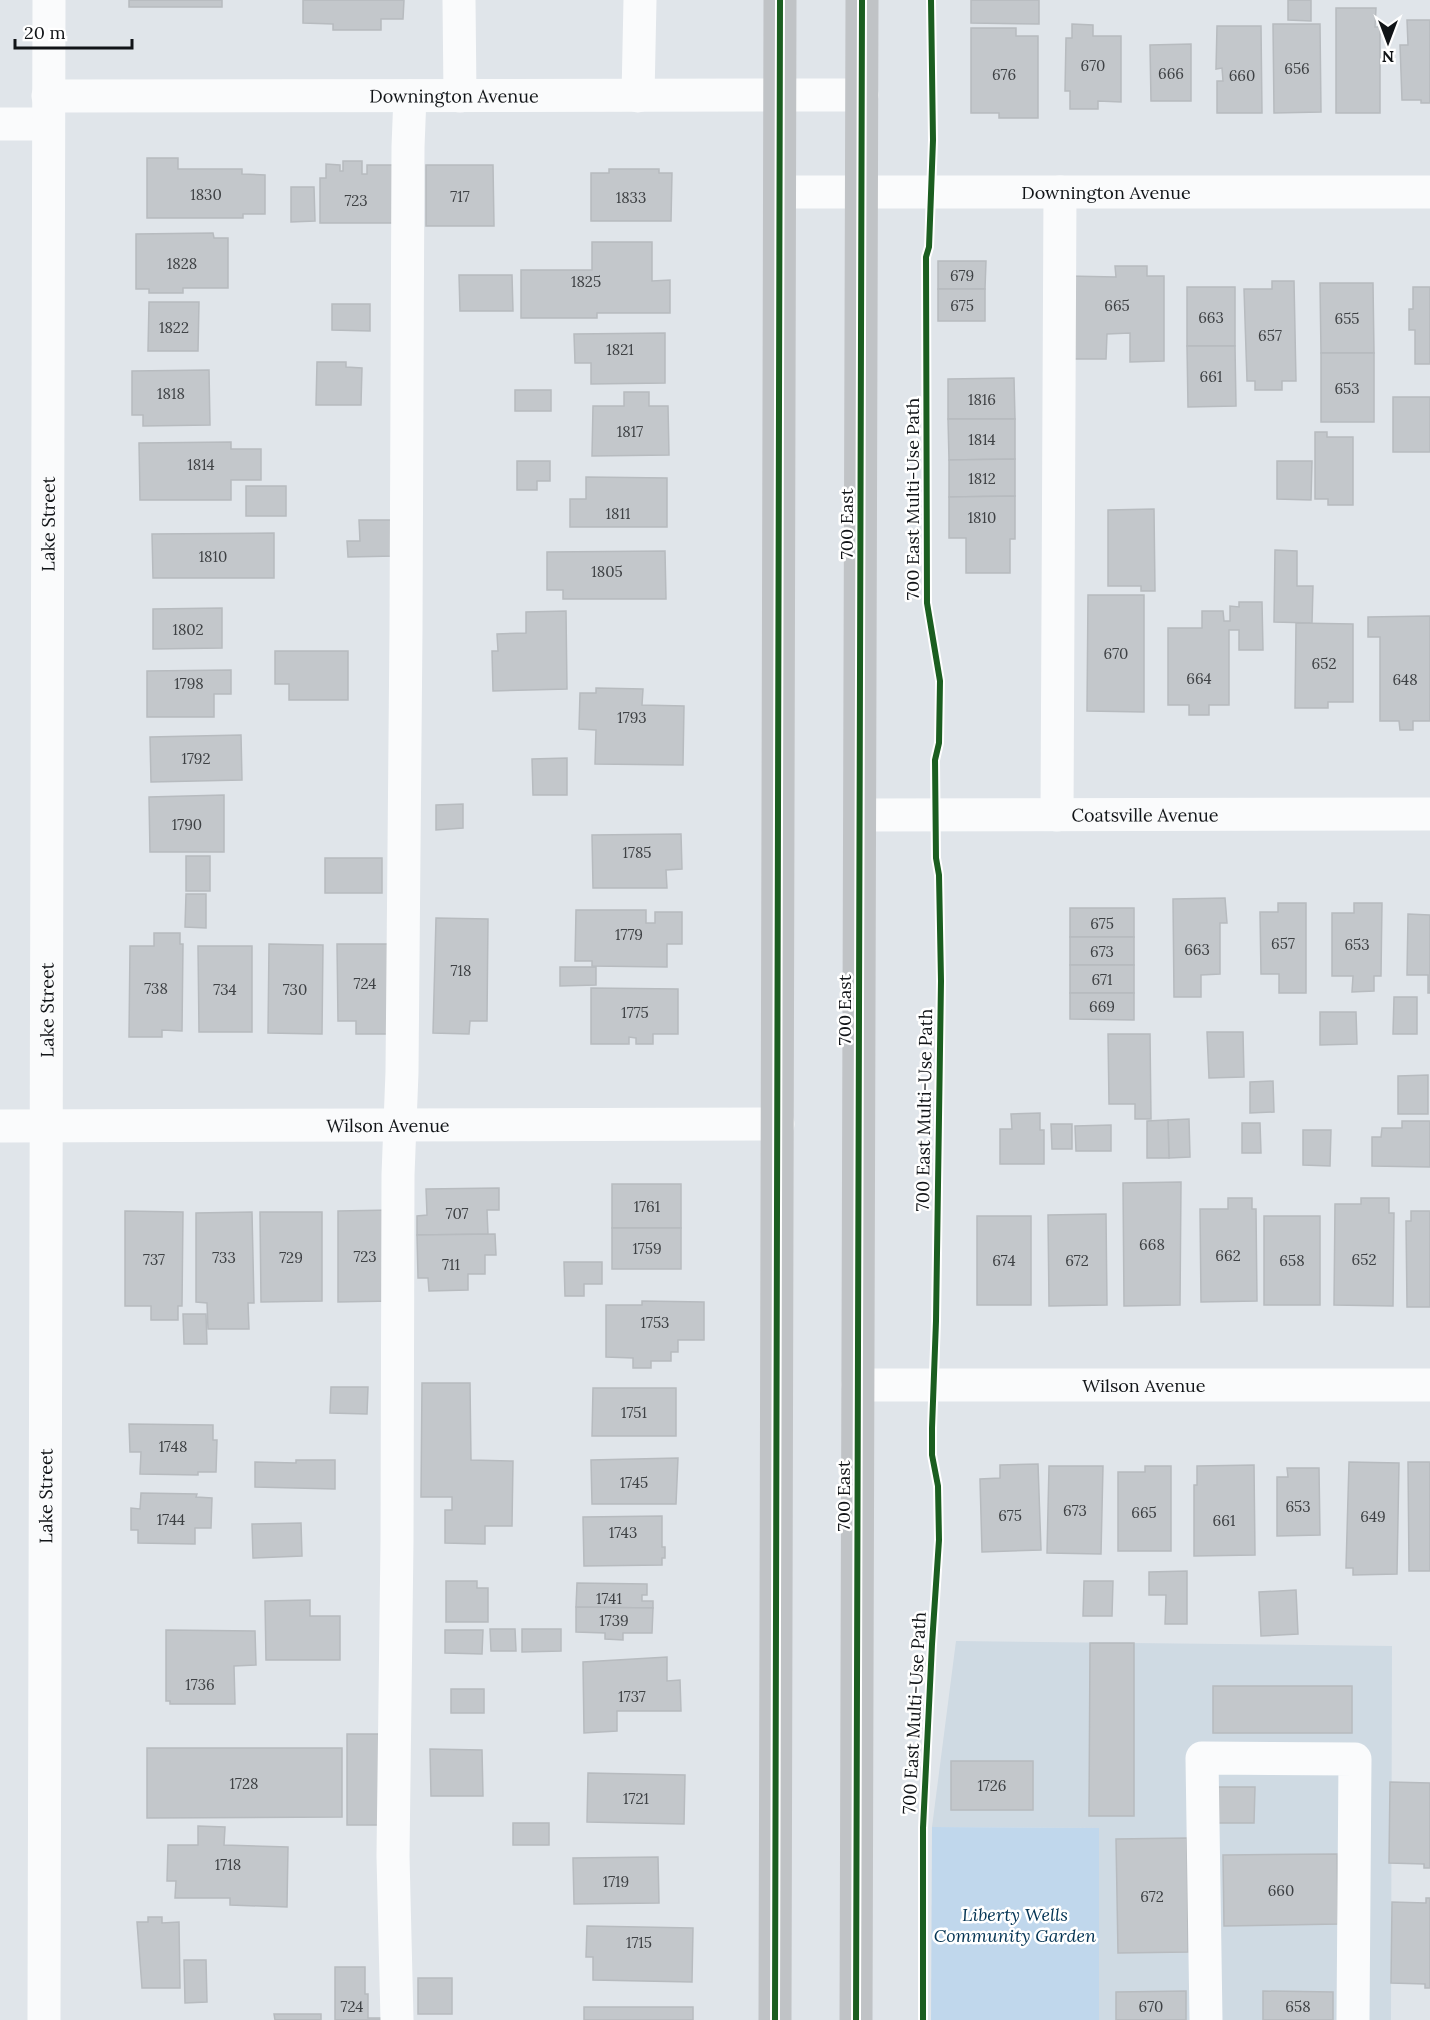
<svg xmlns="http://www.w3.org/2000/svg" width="1430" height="2020" font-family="Lora,serif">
	<rect width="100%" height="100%" fill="#e0e5ea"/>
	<!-- built -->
	<polygon fill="#cfdae3" points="956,1641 1392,1646 1391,2020 1099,2020 1099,1828 932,1827"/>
	<!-- green -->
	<polygon fill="#c0d7ec" points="932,1827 1099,1828 1099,2020 931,2020"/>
	<!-- building -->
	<g fill="#c3c7cb" stroke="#b7bbbf" stroke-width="1.5">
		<rect x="129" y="0" width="93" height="7"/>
		<polygon points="303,0 404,0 403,19 381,19 381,30 333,30 333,24 303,23"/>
		<polygon points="971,0 1039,0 1039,24 971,23"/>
		<polygon points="1288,0 1311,0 1311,21 1288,20"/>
		<polygon points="1336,8 1376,8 1375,27 1380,27 1380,113 1336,113"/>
		<polygon points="1407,20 1430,20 1430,103 1421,103 1421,100 1402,100 1400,45 1408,45"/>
		<polygon points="1072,24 1093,25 1093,36 1121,36 1121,102 1098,101 1098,109 1070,109 1070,91 1065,91 1066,38 1072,38"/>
		<polygon points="1273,24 1320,24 1321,112 1274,113"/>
		<polygon points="1217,26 1261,26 1262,113 1217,113 1217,81 1223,81 1222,68 1216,69"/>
		<polygon points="971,28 1016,28 1016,36 1038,36 1038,118 999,118 999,113 971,113"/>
		<polygon points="1191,44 1191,101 1151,101 1150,45"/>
		<polygon points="147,158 178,158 178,169 242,169 242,174 265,175 265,214 243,214 243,218 147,218"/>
		<polygon points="343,161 362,161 362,174 367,174 367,165 393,165 393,223 320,223 320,178 326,178 326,164 340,165 340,171 343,171"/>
		<polygon points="426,165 493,165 494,226 426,226"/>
		<polygon points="609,169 659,169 659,173 672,173 671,221 591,221 591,173 609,173"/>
		<polygon points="291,187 314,187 315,221 291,222"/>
		<polygon points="213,233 214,238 228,238 228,288 183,288 183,293 149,293 149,289 136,289 136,234"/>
		<polygon points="592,242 652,242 652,281 670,280 670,313 597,313 597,318 521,318 521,270 592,270"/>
		<polygon points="938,261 986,261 985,289 938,289"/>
		<polygon points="1115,266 1147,266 1147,276 1164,276 1164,361 1130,362 1130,333 1107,334 1106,359 1069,359 1069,276 1116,277"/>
		<polygon points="459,275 512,275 513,311 460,311"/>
		<polygon points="1272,281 1294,281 1296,381 1282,381 1282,390 1255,390 1255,381 1247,381 1244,289 1272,289"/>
		<polygon points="1320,283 1373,283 1374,353 1321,353"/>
		<rect x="1187" y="287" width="48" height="59"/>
		<polygon points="1413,287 1430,287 1430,364 1415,364 1415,330 1409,330 1409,309 1413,309"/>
		<rect x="938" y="289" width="47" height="32"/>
		<polygon points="149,302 199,302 198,351 148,351"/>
		<polygon points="332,304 370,304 370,331 332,330"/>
		<polygon points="665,333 665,383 591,384 591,363 575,363 574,334"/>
		<polygon points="1187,346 1235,346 1236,406 1188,407"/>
		<rect x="1321" y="353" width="53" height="69"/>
		<polygon points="317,362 346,362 346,367 362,368 361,405 316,405"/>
		<polygon points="209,370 210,425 143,426 143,415 132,415 132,371"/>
		<polygon points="1014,378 1015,419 948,419 948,379"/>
		<rect x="515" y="390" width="36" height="21"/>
		<polygon points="624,392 649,392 649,406 668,406 669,455 592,456 593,406 624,406"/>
		<rect x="1393" y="397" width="37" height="55"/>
		<polygon points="948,419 1015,419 1015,459 949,460"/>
		<polygon points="1315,432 1327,432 1327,437 1353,437 1353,505 1328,505 1328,499 1315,499"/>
		<polygon points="231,442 231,449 261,449 261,480 231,480 231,500 140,500 139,443"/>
		<polygon points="1015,459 1015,496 949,497 949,460"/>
		<polygon points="517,461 550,461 550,481 537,481 537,490 517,490"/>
		<polygon points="1277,461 1312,461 1311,500 1277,499"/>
		<polygon points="586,477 667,478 667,527 570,527 570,499 586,499"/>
		<rect x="246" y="486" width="40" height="30"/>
		<polygon points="1015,496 1015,539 1010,539 1010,573 966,573 966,538 949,538 949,497"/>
		<polygon points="1154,509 1155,591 1141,591 1141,586 1108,586 1108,510"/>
		<polygon points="359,520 394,520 395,556 348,557 347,541 360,541"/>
		<polygon points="274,533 274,578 153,578 152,534"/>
		<polygon points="1275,550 1297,551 1297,586 1313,586 1312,623 1274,622"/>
		<polygon points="665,551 666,599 563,599 563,590 547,590 547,552"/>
		<polygon points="1088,595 1144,595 1144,712 1087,711"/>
		<polygon points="1239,602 1262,602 1263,650 1239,650 1239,630 1229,630 1229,705 1209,705 1209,715 1189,715 1189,705 1168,705 1168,628 1202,628 1202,611 1223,611 1224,621 1230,621 1230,606 1239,607"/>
		<polygon points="222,608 222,648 153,649 153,609"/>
		<polygon points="566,611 567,689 493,691 492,651 498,651 497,634 526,633 526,612"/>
		<polygon points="1430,616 1430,721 1413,721 1413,730 1400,730 1399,721 1380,721 1380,637 1368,637 1368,617"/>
		<polygon points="1296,623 1353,624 1353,702 1328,702 1328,708 1295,708"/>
		<polygon points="275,651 348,651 348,700 289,700 289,684 275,684"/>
		<polygon points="231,670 231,694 214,694 214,717 147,717 147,671"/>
		<polygon points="596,688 643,689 642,705 684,706 683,765 595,764 596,730 579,729 580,693 596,693"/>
		<polygon points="241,735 242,780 151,782 150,737"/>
		<polygon points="567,758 567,795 533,795 532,759"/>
		<polygon points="224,795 224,852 150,852 149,797"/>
		<polygon points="463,804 463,828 436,830 436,805"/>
		<polygon points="681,834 682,869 666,870 667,888 593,888 592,835"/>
		<rect x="186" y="856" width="24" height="35"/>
		<rect x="325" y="858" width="57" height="35"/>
		<polygon points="186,894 206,894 206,928 185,927"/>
		<polygon points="1225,898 1227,923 1220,923 1220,974 1201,975 1201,997 1174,997 1173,899"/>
		<polygon points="1278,903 1306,903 1306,993 1279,993 1279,974 1261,974 1260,912 1278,912"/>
		<polygon points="1354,903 1382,903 1381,976 1374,976 1374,991 1352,992 1353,976 1332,976 1332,913 1354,913"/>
		<rect x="1070" y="908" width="64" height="29"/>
		<polygon points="576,910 646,910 646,923 655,923 655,912 682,912 682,944 667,944 667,967 592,966 592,961 575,961"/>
		<polygon points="1408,914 1430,915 1430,993 1428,993 1428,975 1407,975"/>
		<polygon points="436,918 488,919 487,1021 470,1021 469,1034 433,1033"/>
		<polygon points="154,933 180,933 180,944 183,944 182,1031 162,1030 162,1037 129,1037 130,946 154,946"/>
		<rect x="1070" y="937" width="64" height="28"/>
		<polygon points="269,944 323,945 322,1034 268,1033"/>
		<polygon points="337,944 392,944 392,1034 356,1034 356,1021 338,1021"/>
		<polygon points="198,946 252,946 252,1032 199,1032"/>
		<rect x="1070" y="965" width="64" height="28"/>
		<polygon points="560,967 596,967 596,985 560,986"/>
		<polygon points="591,988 678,989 678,1034 653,1034 653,1044 636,1044 636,1038 629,1037 629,1044 591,1044"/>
		<polygon points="1070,993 1134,993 1134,1020 1070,1019"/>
		<polygon points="1394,997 1417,997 1417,1034 1393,1034"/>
		<polygon points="1320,1012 1356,1012 1357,1044 1320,1045"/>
		<polygon points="1207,1032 1243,1032 1244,1077 1209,1078"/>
		<polygon points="1108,1034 1150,1034 1151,1119 1135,1119 1135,1104 1109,1104"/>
		<polygon points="1428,1075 1428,1114 1398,1114 1398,1076"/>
		<polygon points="1273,1081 1274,1112 1250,1113 1250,1082"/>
		<polygon points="1040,1113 1040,1130 1044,1130 1044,1164 1000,1164 1000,1129 1012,1129 1011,1114"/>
		<polygon points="1189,1119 1190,1157 1169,1158 1168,1120"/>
		<polygon points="1168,1120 1169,1158 1147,1158 1147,1121"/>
		<polygon points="1402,1121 1430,1121 1430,1167 1372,1166 1372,1137 1381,1137 1382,1128 1402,1128"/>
		<polygon points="1242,1123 1260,1123 1261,1153 1242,1153"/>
		<polygon points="1051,1124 1072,1124 1072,1149 1052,1149"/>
		<polygon points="1111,1125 1111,1151 1076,1151 1075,1126"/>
		<polygon points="1303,1130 1331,1130 1330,1166 1303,1165"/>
		<polygon points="1181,1182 1180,1305 1124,1306 1123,1183"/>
		<rect x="612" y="1184" width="69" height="44"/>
		<polygon points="499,1188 499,1210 487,1210 488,1234 417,1235 417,1216 427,1215 426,1189"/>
		<polygon points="1228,1198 1252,1198 1252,1209 1256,1209 1257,1301 1201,1302 1200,1209 1228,1209"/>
		<polygon points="1361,1198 1389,1198 1389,1213 1394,1213 1393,1306 1334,1305 1335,1204 1361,1204"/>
		<polygon points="392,1210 392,1301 338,1302 338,1211"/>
		<polygon points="125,1211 183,1212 182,1306 178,1306 178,1320 151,1320 151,1306 125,1306"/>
		<polygon points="1411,1211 1430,1211 1430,1307 1407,1307 1406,1221 1411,1221"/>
		<polygon points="252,1212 254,1303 248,1303 249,1329 208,1329 207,1303 196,1302 196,1213"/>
		<polygon points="260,1212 322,1212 322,1301 261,1302"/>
		<polygon points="1106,1214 1107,1305 1049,1306 1048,1215"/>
		<rect x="977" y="1216" width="54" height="89"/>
		<rect x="1264" y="1216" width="56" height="89"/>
		<rect x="612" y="1228" width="69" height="41"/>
		<polygon points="495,1234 496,1255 485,1255 485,1274 468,1274 468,1290 429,1291 428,1278 418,1278 417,1235"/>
		<polygon points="564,1262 602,1262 602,1284 584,1284 584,1296 565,1296"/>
		<polygon points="642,1301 704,1302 704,1340 678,1340 678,1352 671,1352 671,1361 651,1361 651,1368 633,1368 633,1358 606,1357 606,1305 642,1305"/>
		<polygon points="183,1314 206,1314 207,1344 184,1344"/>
		<polygon points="422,1383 470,1383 471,1460 513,1461 512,1526 485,1526 485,1544 445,1543 445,1510 452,1510 452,1497 421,1497"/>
		<polygon points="331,1387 368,1387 367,1414 330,1413"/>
		<polygon points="593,1388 676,1388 676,1436 592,1436"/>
		<polygon points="129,1424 213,1425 213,1440 217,1440 216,1472 198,1472 198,1475 140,1474 141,1452 130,1452"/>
		<polygon points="678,1458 676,1504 592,1504 591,1460"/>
		<polygon points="296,1460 335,1460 335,1489 255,1487 255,1462 296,1463"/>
		<polygon points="1349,1462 1399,1463 1397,1574 1353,1575 1353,1568 1346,1568"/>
		<polygon points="1408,1462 1430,1462 1430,1571 1409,1571"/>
		<polygon points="1038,1464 1041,1550 982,1552 980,1479 1000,1478 1000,1465"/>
		<polygon points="1254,1465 1255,1555 1194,1556 1194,1485 1197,1485 1197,1466"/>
		<polygon points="1049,1466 1103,1466 1101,1554 1047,1553"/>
		<polygon points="1145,1466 1171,1466 1171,1551 1118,1551 1118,1472 1145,1472"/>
		<polygon points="1287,1468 1319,1468 1320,1535 1277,1536 1277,1477 1288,1477"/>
		<polygon points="141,1493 197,1494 196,1497 212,1498 211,1528 195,1528 195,1544 138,1543 138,1530 131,1530 131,1508 140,1509"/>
		<polygon points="662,1516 662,1547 665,1547 665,1558 662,1558 662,1565 584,1566 583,1517"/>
		<polygon points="301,1523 302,1556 253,1558 252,1524"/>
		<polygon points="1187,1571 1187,1624 1165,1624 1166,1595 1149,1595 1149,1572"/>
		<polygon points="446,1581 477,1581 477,1588 488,1588 488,1622 446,1622"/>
		<polygon points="1084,1581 1113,1581 1112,1616 1083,1616"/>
		<polygon points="577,1583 647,1584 647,1595 642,1595 642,1601 653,1601 653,1608 576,1607"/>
		<polygon points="1296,1590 1298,1634 1261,1636 1259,1592"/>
		<polygon points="310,1600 310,1616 340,1616 340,1660 266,1660 265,1601"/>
		<polygon points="576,1607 653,1608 652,1633 623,1633 623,1640 605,1639 605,1633 576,1632"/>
		<polygon points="490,1629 515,1629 516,1651 491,1651"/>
		<polygon points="522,1629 561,1629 561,1651 522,1652"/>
		<polygon points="166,1630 255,1631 256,1665 234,1666 235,1704 170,1704 170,1701 166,1701"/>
		<polygon points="445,1630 483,1630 482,1654 445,1653"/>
		<polygon points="1090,1643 1134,1643 1134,1816 1089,1816"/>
		<polygon points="667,1657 667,1681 680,1680 681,1711 617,1711 617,1731 584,1733 583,1662"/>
		<rect x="1213" y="1686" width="139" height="47"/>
		<rect x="451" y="1689" width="33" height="24"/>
		<rect x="347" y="1734" width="37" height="91"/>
		<polygon points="147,1748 342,1748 342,1817 147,1818"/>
		<polygon points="430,1749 482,1750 483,1796 431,1796"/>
		<rect x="951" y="1761" width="82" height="49"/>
		<polygon points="588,1773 685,1775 684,1824 587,1822"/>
		<polygon points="1390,1782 1430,1783 1430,1868 1424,1868 1424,1864 1389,1863"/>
		<polygon points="1211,1787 1255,1787 1254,1823 1211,1823"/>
		<rect x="513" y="1823" width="36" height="22"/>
		<polygon points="198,1826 225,1827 224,1845 288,1847 287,1907 230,1905 230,1898 175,1898 176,1881 167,1881 168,1845 198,1845"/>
		<polygon points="1187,1838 1188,1952 1118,1953 1116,1839"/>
		<polygon points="1337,1854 1338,1924 1224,1926 1223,1855"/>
		<polygon points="658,1857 659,1903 574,1904 573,1858"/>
		<polygon points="1426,1898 1430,1898 1430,1988 1425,1988 1425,1984 1391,1983 1392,1902 1426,1903"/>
		<polygon points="148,1917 162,1917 162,1923 179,1922 180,1988 142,1988 137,1922 148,1922"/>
		<polygon points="587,1926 693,1928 692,1982 593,1980 593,1957 586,1957"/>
		<polygon points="184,1960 206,1960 207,2002 185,2003"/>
		<polygon points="335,1967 365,1967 365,1994 368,1994 368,2018 390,2018 390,2020 335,2020"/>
		<rect x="418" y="1978" width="34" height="36"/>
		<polygon points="1186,1991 1186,2020 1116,2020 1116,1992"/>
		<polygon points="1263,1991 1333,1992 1333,2020 1263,2020"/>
		<rect x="584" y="2007" width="109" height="13"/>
		<polygon points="274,2014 321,2014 321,2020 275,2020"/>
	</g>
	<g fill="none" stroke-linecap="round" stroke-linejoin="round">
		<!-- minor -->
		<g stroke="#fafbfc" stroke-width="33">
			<polyline points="459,0 460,96"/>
			<path id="s1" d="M48,96l814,-1"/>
			<polyline points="638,96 640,0"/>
			<polyline points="0,124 48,124"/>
			<path id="s2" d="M780,192h650"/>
			<path id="s3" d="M860,815l570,-1"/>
			<polyline points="1057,815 1060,192"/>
			<path id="s4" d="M0,1126l778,-2"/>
			<path id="s5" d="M858,1385h572"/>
			<path id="s6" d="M44,2020l5,-2020"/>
			<polyline points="397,2020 393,1856 397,1541 398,1175 402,1072 406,629 408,147 410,96"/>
			<polyline points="1206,2020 1202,1758 1355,1759 1353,2020"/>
		</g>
		<!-- major -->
		<g stroke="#c0c3c6" stroke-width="33">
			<polyline points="775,2020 780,0"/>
			<polyline points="856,2020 862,0"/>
		</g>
		<defs>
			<g id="cycleway">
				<polyline points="775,2020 780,0"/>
				<polyline points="856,2020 862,0"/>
				<polyline points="923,2020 923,1828 932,1644 939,1540 938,1486 932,1455 932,1428 936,1321 941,981 939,875 936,858 935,760 939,743 940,681 927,603 926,257 929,247 933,140 931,0"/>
			</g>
		</defs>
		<!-- cycleway casing -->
		<use href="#cycleway" stroke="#fff" stroke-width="10"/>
		<!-- cycleway -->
		<use href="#cycleway" stroke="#1b5e20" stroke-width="6"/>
	</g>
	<g text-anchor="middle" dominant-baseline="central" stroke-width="5" stroke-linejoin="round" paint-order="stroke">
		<!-- number labels -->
		<g font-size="15" fill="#3e4144">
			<text x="1093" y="65">670</text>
			<text x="1297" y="68">656</text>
			<text x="1171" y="73">666</text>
			<text x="1004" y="74">676</text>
			<text x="1242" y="75">660</text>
			<text x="206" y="194">1830</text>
			<text x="460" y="196">717</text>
			<text x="631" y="197">1833</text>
			<text x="356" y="200">723</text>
			<text x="182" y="263">1828</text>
			<text x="962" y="275">679</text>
			<text x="586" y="281">1825</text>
			<text x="962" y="305">675</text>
			<text x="1117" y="305">665</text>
			<text x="1211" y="317">663</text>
			<text x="1347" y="318">655</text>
			<text x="174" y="327">1822</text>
			<text x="1270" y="335">657</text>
			<text x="620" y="349">1821</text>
			<text x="1211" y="376">661</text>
			<text x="1347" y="388">653</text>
			<text x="171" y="393">1818</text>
			<text x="982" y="399">1816</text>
			<text x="630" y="431">1817</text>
			<text x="982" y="439">1814</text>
			<text x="201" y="464">1814</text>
			<text x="982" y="478">1812</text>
			<text x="618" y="513">1811</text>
			<text x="982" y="517">1810</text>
			<text x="213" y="556">1810</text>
			<text x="607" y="571">1805</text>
			<text x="188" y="629">1802</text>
			<text x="1116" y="653">670</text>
			<text x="1324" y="663">652</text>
			<text x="1199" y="678">664</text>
			<text x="1405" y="679">648</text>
			<text x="189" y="683">1798</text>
			<text x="632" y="717">1793</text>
			<text x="196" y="758">1792</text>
			<text x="187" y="824">1790</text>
			<text x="637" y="852">1785</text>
			<text x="1102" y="923">675</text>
			<text x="629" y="934">1779</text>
			<text x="1283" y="943">657</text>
			<text x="1357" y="944">653</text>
			<text x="1197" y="949">663</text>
			<text x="1102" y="951">673</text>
			<text x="461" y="970">718</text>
			<text x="1102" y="979">671</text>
			<text x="365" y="983">724</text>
			<text x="156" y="988">738</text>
			<text x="225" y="989">734</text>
			<text x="295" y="989">730</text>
			<text x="1102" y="1006">669</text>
			<text x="635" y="1012">1775</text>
			<text x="647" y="1206">1761</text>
			<text x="457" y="1213">707</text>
			<text x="1152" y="1244">668</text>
			<text x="647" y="1248">1759</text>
			<text x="1228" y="1255">662</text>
			<text x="365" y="1256">723</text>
			<text x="224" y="1257">733</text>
			<text x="291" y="1257">729</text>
			<text x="154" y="1259">737</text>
			<text x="1364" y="1259">652</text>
			<text x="1004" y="1260">674</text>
			<text x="1077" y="1260">672</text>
			<text x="1292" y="1260">658</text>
			<text x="451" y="1264">711</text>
			<text x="655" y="1322">1753</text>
			<text x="634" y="1412">1751</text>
			<text x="173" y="1446">1748</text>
			<text x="634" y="1482">1745</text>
			<text x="1298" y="1506">653</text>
			<text x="1075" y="1510">673</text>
			<text x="1144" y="1512">665</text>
			<text x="1010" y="1515">675</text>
			<text x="1373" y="1516">649</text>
			<text x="171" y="1519">1744</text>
			<text x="1224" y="1520">661</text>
			<text x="623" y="1532">1743</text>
			<text x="609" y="1598">1741</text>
			<text x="614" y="1620">1739</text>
			<text x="200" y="1684">1736</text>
			<text x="632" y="1696">1737</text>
			<text x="244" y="1783">1728</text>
			<text x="992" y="1785">1726</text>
			<text x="636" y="1798">1721</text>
			<text x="228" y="1864">1718</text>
			<text x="616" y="1881">1719</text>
			<text x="1281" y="1890">660</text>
			<text x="1152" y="1896">672</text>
			<text x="639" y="1942">1715</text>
			<text x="352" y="2006">724</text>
			<text x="1151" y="2006">670</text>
			<text x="1298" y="2006">658</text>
		</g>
		<!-- street labels -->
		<g font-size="18" fill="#111417" stroke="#fff">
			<text stroke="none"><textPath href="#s1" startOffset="406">Downington Avenue</textPath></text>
			<text stroke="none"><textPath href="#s2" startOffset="326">Downington Avenue</textPath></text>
			<text transform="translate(912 499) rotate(-90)">700 East Multi-Use Path</text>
			<text stroke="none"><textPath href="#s6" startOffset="1496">Lake Street</textPath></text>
			<text transform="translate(846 524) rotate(-90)">700 East</text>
			<text stroke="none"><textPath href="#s3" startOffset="285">Coatsville Avenue</textPath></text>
			<text stroke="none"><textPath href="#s6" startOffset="1010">Lake Street</textPath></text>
			<text transform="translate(844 1010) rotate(-90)">700 East</text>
			<text transform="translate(924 1110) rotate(-89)">700 East Multi-Use Path</text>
			<text stroke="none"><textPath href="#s4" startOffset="388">Wilson Avenue</textPath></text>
			<text stroke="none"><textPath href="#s5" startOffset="286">Wilson Avenue</textPath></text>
			<text stroke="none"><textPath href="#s6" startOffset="524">Lake Street</textPath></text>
			<text transform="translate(843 1496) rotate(-90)">700 East</text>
			<text transform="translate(914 1713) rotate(-87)">700 East Multi-Use Path</text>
		</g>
		<!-- park labels -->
		<g font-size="18" font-style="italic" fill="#033353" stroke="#fff">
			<text x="1015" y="1914">Liberty Wells<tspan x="1015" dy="21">Community Garden</tspan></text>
		</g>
	</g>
	<!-- north arrow -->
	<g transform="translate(1388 42) rotate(180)" stroke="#ffffff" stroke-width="4.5" paint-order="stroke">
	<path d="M0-4.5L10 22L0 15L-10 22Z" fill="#111417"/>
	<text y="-9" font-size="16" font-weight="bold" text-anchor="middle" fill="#111417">N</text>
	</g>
	<!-- scale -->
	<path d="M15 39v9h117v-9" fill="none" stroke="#111417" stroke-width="3"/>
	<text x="24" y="39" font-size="18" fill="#111417" stroke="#ffffff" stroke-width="4.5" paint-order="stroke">20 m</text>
</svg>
